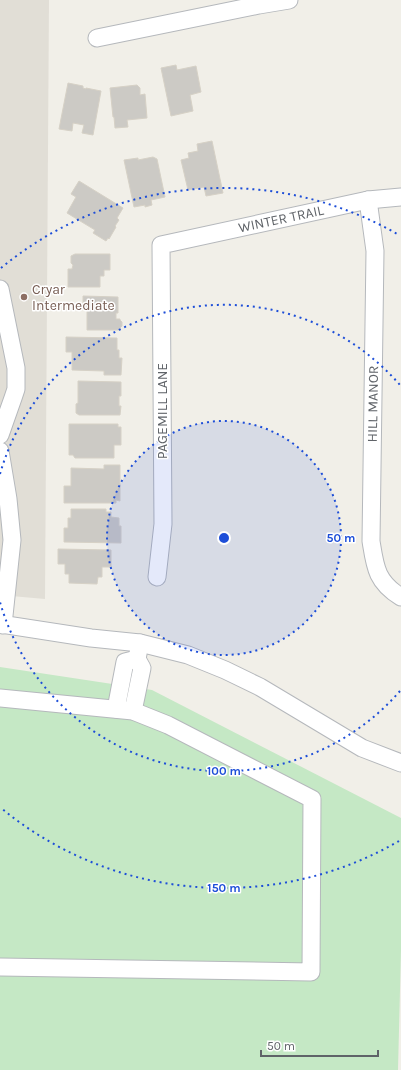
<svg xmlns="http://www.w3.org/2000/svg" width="401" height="1070" font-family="Karla,sans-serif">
	<rect width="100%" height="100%" fill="#f1efe8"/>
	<!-- education -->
	<polygon fill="#e1ded6" points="0,0 49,0 45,599 0,595"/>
	<!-- green -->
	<polygon fill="#c5e8c5" points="0,667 152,690 401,818 401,950 398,1070 0,1070"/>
	<!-- building -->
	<g fill="#cccac5" stroke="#d6d1c6">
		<polygon points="176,65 177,70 196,66 201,92 190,95 193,111 171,116 161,68"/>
		<polygon points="68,83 83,86 83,88 86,89 86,88 101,91 93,135 82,133 84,125 73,123 72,131 59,129"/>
		<polygon points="137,85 140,88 140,95 145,94 147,118 127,120 128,127 115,128 114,117 113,117 110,88"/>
		<polygon points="212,141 223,193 206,196 204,187 188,190 181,160 189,158 188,153 198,151 197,144"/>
		<polygon points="153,157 157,159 165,197 151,200 152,205 145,207 145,205 134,207 124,160 138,158 138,160"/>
		<polygon points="79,181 123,208 117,218 119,220 115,226 116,227 109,239 108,238 106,241 93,233 95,230 67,213 76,197 71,194"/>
		<polygon points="75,254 110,254 110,270 104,270 104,276 100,276 100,287 68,287 68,269 72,269 73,265 71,263 71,256"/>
		<polygon points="83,296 118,297 118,313 116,313 116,319 120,319 120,320 122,322 122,326 120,328 120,330 87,330 87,309 83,309"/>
		<polygon points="66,337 117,338 117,350 119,350 119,358 122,358 121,375 104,375 104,371 72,370 72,352 66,352"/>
		<polygon points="78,381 121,382 121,396 119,396 119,406 121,406 120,415 79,415 76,413 76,404 78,403"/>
		<polygon points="69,424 118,424 118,427 121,427 121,445 114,445 114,458 75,458 73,455 69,455"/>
		<polygon points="104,465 120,465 120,501 116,500 116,503 64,503 64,486 71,486 71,468 104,469"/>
		<polygon points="71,509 106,509 106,512 111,512 111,517 119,518 119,526 121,526 121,543 64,542 64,528 68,528 68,518 71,518"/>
		<polygon points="58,549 111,550 111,567 102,567 102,577 98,577 97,584 69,583 69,574 65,574 65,564 58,564"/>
	</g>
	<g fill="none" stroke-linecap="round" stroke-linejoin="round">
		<defs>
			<g id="minor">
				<polyline points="97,38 259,5 289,0"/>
				<path d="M368,200l7,51 -4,290c4,25 5,41 30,56"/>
				<polyline points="0,289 16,368 16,389 13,398 0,435"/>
				<polyline points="0,451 8,499 12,540 3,625"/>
				<polyline points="157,577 163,524 161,245 368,200 401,197"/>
				<polyline points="0,624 91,638 140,643 188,655 225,670 260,687 362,748 401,763"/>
				<polyline points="0,698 133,711 168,725 312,799 311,972 0,967"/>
				<polyline points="116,709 125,662 137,659"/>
				<polyline points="133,711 142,668 137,659 140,643"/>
			</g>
		</defs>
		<!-- minor casing -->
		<use href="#minor" stroke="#b5b8bc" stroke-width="19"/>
		<!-- minor -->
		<use href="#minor" stroke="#fff" stroke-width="17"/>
	</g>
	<!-- distance rings -->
	<circle cx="224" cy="538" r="117" fill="#1d4ed8" fill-opacity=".12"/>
	<g fill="none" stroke="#1d4ed8" stroke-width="2" stroke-dasharray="2 4">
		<circle cx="224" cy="538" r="117"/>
		<path d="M400 691A233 233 0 0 1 0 602M0 474A233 233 0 0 1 400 385"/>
		<path d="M399 841A350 350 0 0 1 1 808M1 268A350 350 0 0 1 399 235"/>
	</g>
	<!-- markers -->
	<circle fill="#8d6e63" stroke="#fff" stroke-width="1.5" cx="24" cy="297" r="4"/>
	<g text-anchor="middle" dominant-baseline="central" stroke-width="3" stroke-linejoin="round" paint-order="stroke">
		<!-- street labels -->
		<g font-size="14" fill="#5f6368" stroke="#fff">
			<text transform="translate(281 219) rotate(-12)">WINTER TRAIL</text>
			<text transform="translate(373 404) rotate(-89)">HILL MANOR</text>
			<text transform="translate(162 411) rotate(-90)">PAGEMILL LANE</text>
		</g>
		<!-- education labels -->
		<g font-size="14" fill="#785e54" stroke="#fff" text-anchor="start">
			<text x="32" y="289">Cryar<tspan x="32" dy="16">Intermediate</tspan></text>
		</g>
	</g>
	<circle cx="224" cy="538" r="6" fill="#1d4ed8" stroke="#fff" stroke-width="2"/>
	<g font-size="12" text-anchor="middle" font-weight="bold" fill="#1d4ed8" stroke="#fff" stroke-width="3" stroke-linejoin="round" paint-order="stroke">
		<text x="341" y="542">50 m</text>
		<text x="224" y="775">100 m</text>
		<text x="224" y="892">150 m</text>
	</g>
	<!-- scale -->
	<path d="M261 1050v6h117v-6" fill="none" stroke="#5f6368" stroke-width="2"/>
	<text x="267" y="1050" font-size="12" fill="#5f6368" stroke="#ffffff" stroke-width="3" paint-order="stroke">50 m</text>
</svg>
